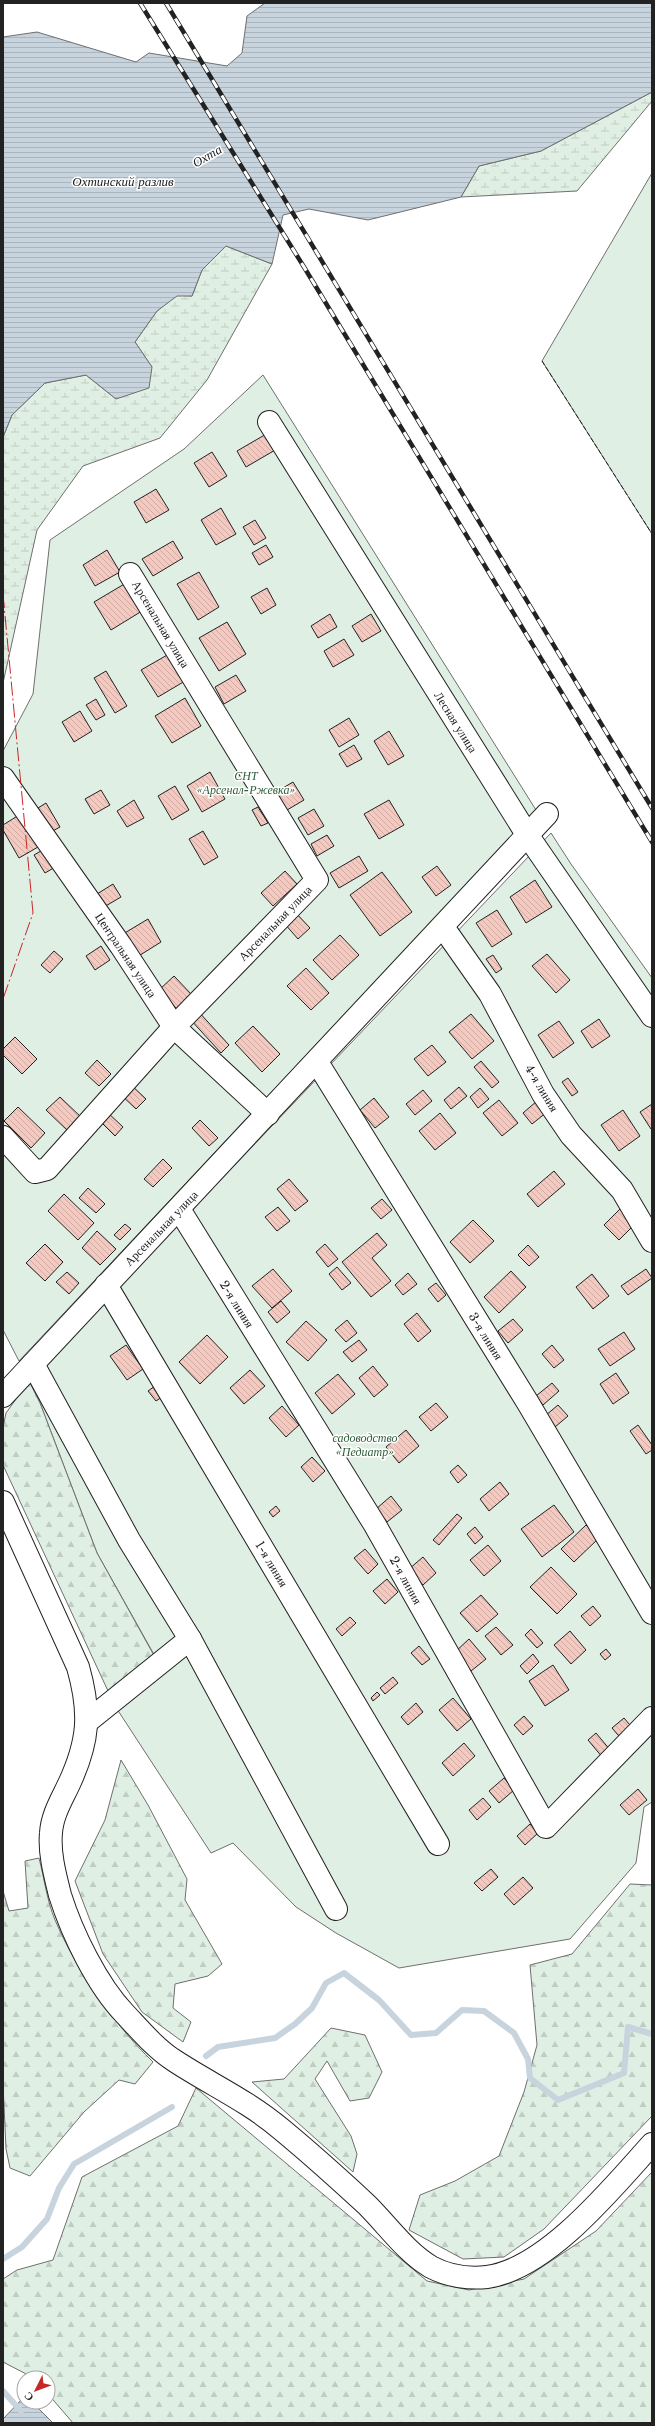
<svg xmlns="http://www.w3.org/2000/svg" width="655" height="2426" font-family="'Libre Baskerville',serif">
	<defs>
		<pattern id="forest-firs" width="22" height="20" patternUnits="userSpaceOnUse"><rect width="22" height="20" fill="#e0efe3"/><path d="M5 1l3.5 6h-7zM16 11l3.5 6h-7z" fill="#c0cdc2"/></pattern>
		<pattern id="wetland-marsh" width="20" height="14" patternUnits="userSpaceOnUse"><rect width="20" height="14" fill="#e0efe3"/><path d="M1 5h8M5 5V1M11 12h8M15 12V8" fill="none" stroke="#c0cdc2"/></pattern>
		<pattern id="water-rules" width="6" height="5" patternUnits="userSpaceOnUse"><rect width="6" height="5" fill="#c7d3dd"/><path d="M0 2.5h6" fill="none" stroke="#abb5bd"/></pattern>
		<pattern id="building-back-hatch" width="6" height="6" patternUnits="userSpaceOnUse"><rect width="6" height="6" fill="#f3c9c0"/><path d="M-1 5l2 2M0 0l6 6M5-1l2 2" fill="none" stroke="#d0aca5"/></pattern>
	</defs>
	<rect width="100%" height="100%" fill="#fff"/>
	<!-- green -->
	<g fill="#e0efe3" stroke="#6f6f6f">
		<polygon points="652,173 652,534 542,361"/>
		<polygon points="263,375 536,810 19,1361 3,1330 3,751 33,694 50,540 184,449"/>
		<polygon points="551,833 571,864 652,978 652,1802 644,1807 636,1863 570,1939 399,1968 336,1933 296,1907 233,1843 211,1853 115,1706 161,1667 97,1553 40,1403 29,1381"/>
	</g>
	<!-- forest -->
	<g fill="url(#forest-firs)" stroke="#6f6f6f">
		<polygon points="29,1381 40,1403 97,1553 161,1668 115,1706 3,1465 3,1427 6,1413"/>
		<polygon points="121,1760 148,1805 187,1879 185,1900 222,1964 208,1976 175,1984 173,2008 191,2022 183,2042 142,2012 103,1954 75,1881 105,1820"/>
		<path d="M39,1858c5,19 8,43 16,62 23,53 57,102 98,142l-18,22 -16,-4 -35,32 -54,64 -20,-8 -4,-19 -3,-65v-193l6,20 19,-3 -3,-47z"/>
		<polygon points="630,1884 652,1885 652,2116 544,2229 504,2257 463,2259 409,2230 420,2195 455,2181 499,2156 524,2092 537,2045 530,1965 572,1954"/>
		<polygon points="331,2028 365,2035 382,2072 369,2098 350,2101 327,2061 315,2079 351,2136 357,2154 353,2172 252,2082 284,2079"/>
		<polygon points="196,2088 427,2281 469,2290 524,2279 596,2231 652,2172 652,2423 73,2423 48,2394 48,2378 34,2378 3,2362 3,2279 17,2270 53,2260 82,2177 178,2126"/>
	</g>
	<!-- wetland -->
	<g fill="url(#wetland-marsh)" stroke="#6f6f6f">
		<polygon points="652,92 652,101 577,191 461,197 479,166 541,151"/>
		<polygon points="226,246 272,264 207,380 160,438 83,466 37,530 3,683 3,437 12,415 45,383 86,375 116,399 152,367 135,342 157,311 177,295 192,296 202,270"/>
	</g>
	<!-- water -->
	<g fill="url(#water-rules)" stroke="#6f6f6f">
		<polygon points="265,3 652,3 652,92 541,151 479,166 461,197 368,220 309,209 283,215 272,264 226,246 202,270 192,296 177,296 157,311 135,342 152,367 149,388 116,399 86,375 45,383 12,415 3,437 3,37 37,32 136,62 149,53 227,66 242,53 247,16"/>
		<polygon points="24,2397 24,2402 32,2402 53,2423 3,2423 3,2419"/>
	</g>
	<g fill="none" stroke-linecap="round" stroke-linejoin="round">
		<!-- stream -->
		<g stroke="#c7d3dd" stroke-width="6">
			<polyline points="206,2056 218,2047 275,2038 295,2024 312,2008 326,1983 344,1973 379,2000 411,2035 436,2033 462,2010 484,2011 514,2033 528,2059 530,2078 558,2100 624,2073 628,2027 652,2034"/>
			<polyline points="3,2259 22,2247 47,2219 59,2188 74,2164 172,2107"/>
			<polyline points="3,2391 21,2411"/>
		</g>
	</g>
	<!-- building -->
	<g fill="url(#building-back-hatch)" stroke="#222">
		<polygon points="268,433 277,449 246,467 237,451"/>
		<polygon points="212,452 227,476 209,487 194,463"/>
		<polygon points="156,489 169,510 146,523 134,502"/>
		<polygon points="221,508 236,534 216,545 201,520"/>
		<polygon points="255,520 266,538 254,545 243,527"/>
		<polygon points="173,541 183,558 153,576 142,559"/>
		<polygon points="266,545 273,557 259,565 252,553"/>
		<polygon points="107,550 120,572 95,586 83,565"/>
		<polygon points="199,572 219,607 198,620 177,584"/>
		<polygon points="126,583 142,611 111,630 94,602"/>
		<polygon points="267,588 276,605 261,614 251,597"/>
		<polygon points="330,614 337,627 318,638 311,626"/>
		<polygon points="371,614 381,631 362,642 352,626"/>
		<polygon points="227,622 246,654 219,671 199,638"/>
		<polygon points="344,639 354,655 333,667 324,651"/>
		<polygon points="169,654 185,681 158,697 141,670"/>
		<polygon points="106,671 127,706 115,713 94,678"/>
		<polygon points="236,675 246,691 224,704 215,687"/>
		<polygon points="185,698 201,726 172,743 155,716"/>
		<polygon points="96,699 105,715 96,720 86,705"/>
		<polygon points="80,711 92,731 74,742 62,722"/>
		<polygon points="349,718 359,735 339,747 329,730"/>
		<polygon points="389,731 404,756 388,765 374,741"/>
		<polygon points="354,745 362,759 347,767 339,754"/>
		<polygon points="210,772 225,799 202,812 187,786"/>
		<polygon points="293,782 304,800 287,810 276,792"/>
		<polygon points="175,786 189,810 172,820 158,796"/>
		<polygon points="101,790 110,805 94,814 85,799"/>
		<polygon points="134,800 144,818 127,827 117,811"/>
		<polygon points="389,800 404,825 379,839 364,814"/>
		<polygon points="46,803 60,827 51,832 38,808"/>
		<polygon points="258,807 268,823 261,826 252,810"/>
		<polygon points="314,809 324,826 308,835 298,818"/>
		<polygon points="19,815 38,847 19,858 3,830 3,825"/>
		<polygon points="203,831 218,857 204,865 189,839"/>
		<polygon points="327,835 334,846 317,856 311,844"/>
		<polygon points="46,848 57,866 45,873 34,855"/>
		<polygon points="359,856 368,871 339,888 330,873"/>
		<polygon points="437,866 451,885 436,896 422,877"/>
		<polygon points="285,871 297,884 273,906 261,893"/>
		<polygon points="382,872 412,912 380,936 350,895"/>
		<polygon points="535,880 552,907 526,923 510,897"/>
		<polygon points="113,884 121,897 104,907 97,894"/>
		<polygon points="497,910 512,934 492,947 476,923"/>
		<polygon points="295,912 310,928 298,939 284,923"/>
		<polygon points="148,919 161,942 137,957 123,934"/>
		<polygon points="340,935 359,955 332,980 313,960"/>
		<polygon points="101,946 110,960 95,970 86,956"/>
		<polygon points="54,951 63,959 50,973 41,965"/>
		<polygon points="547,954 570,980 556,993 532,966"/>
		<polygon points="493,955 502,969 496,973 486,959"/>
		<polygon points="306,968 329,993 311,1010 287,986"/>
		<polygon points="174,976 192,995 177,1009 159,990"/>
		<polygon points="197,1010 229,1045 221,1053 189,1018"/>
		<polygon points="471,1014 494,1041 472,1059 449,1032"/>
		<polygon points="599,1019 610,1036 592,1048 581,1031"/>
		<polygon points="559,1021 574,1043 553,1058 538,1035"/>
		<polygon points="253,1026 280,1054 262,1072 235,1043"/>
		<polygon points="15,1037 37,1059 22,1074 3,1055 3,1049"/>
		<polygon points="432,1045 446,1062 428,1076 414,1059"/>
		<polygon points="97,1060 111,1074 99,1086 85,1073"/>
		<polygon points="481,1061 499,1082 492,1088 474,1067"/>
		<polygon points="568,1078 578,1092 572,1096 562,1082"/>
		<polygon points="129,1083 146,1099 136,1109 119,1093"/>
		<polygon points="459,1087 467,1096 451,1109 444,1100"/>
		<polygon points="480,1088 489,1099 478,1108 470,1097"/>
		<polygon points="423,1090 432,1101 415,1115 406,1104"/>
		<polygon points="60,1097 82,1118 69,1132 46,1110"/>
		<polygon points="374,1098 389,1117 375,1128 360,1110"/>
		<polygon points="499,1100 518,1123 502,1136 483,1113"/>
		<polygon points="537,1101 547,1112 532,1124 523,1113"/>
		<polygon points="652,1104 652,1128 651,1129 640,1112"/>
		<polygon points="18,1107 45,1133 31,1148 4,1121"/>
		<polygon points="623,1110 640,1136 619,1151 601,1125"/>
		<polygon points="106,1111 123,1127 115,1136 98,1119"/>
		<polygon points="440,1113 456,1133 435,1150 419,1131"/>
		<polygon points="200,1120 218,1138 209,1146 192,1128"/>
		<polygon points="163,1159 172,1168 153,1187 144,1179"/>
		<polygon points="554,1171 565,1184 538,1207 527,1194"/>
		<polygon points="289,1179 308,1201 295,1211 277,1189"/>
		<polygon points="88,1188 105,1204 96,1213 79,1198"/>
		<polygon points="64,1194 94,1223 78,1240 48,1211"/>
		<polygon points="382,1199 392,1210 381,1219 371,1208"/>
		<polygon points="278,1207 290,1221 277,1231 265,1217"/>
		<polygon points="620,1209 635,1224 619,1240 604,1225"/>
		<polygon points="473,1220 494,1241 470,1263 450,1242"/>
		<polygon points="125,1224 131,1229 120,1240 114,1235"/>
		<polygon points="97,1231 116,1249 100,1265 82,1248"/>
		<polygon points="377,1233 387,1245 372,1258 391,1281 371,1297 342,1262"/>
		<polygon points="45,1244 63,1262 45,1281 26,1263"/>
		<polygon points="325,1244 338,1259 328,1267 316,1252"/>
		<polygon points="528,1245 539,1257 529,1266 518,1255"/>
		<polygon points="337,1267 351,1283 342,1290 329,1274"/>
		<polygon points="273,1269 292,1291 272,1308 252,1286"/>
		<polygon points="646,1269 652,1278 628,1295 621,1286"/>
		<polygon points="511,1271 526,1287 499,1313 484,1297"/>
		<polygon points="67,1272 79,1283 69,1294 56,1282"/>
		<polygon points="408,1273 417,1284 403,1295 395,1285"/>
		<polygon points="592,1274 609,1296 593,1309 576,1287"/>
		<polygon points="436,1283 446,1295 438,1302 428,1289"/>
		<polygon points="281,1301 290,1312 277,1323 268,1312"/>
		<polygon points="417,1313 431,1331 418,1342 404,1324"/>
		<polygon points="513,1319 523,1330 508,1343 498,1331"/>
		<polygon points="347,1320 357,1333 346,1342 335,1330"/>
		<polygon points="306,1321 327,1340 308,1361 286,1342"/>
		<polygon points="624,1332 635,1349 610,1366 598,1349"/>
		<polygon points="207,1335 228,1357 200,1384 179,1362"/>
		<polygon points="359,1340 367,1350 352,1362 343,1352"/>
		<polygon points="126,1345 143,1369 127,1380 110,1356"/>
		<polygon points="552,1345 564,1360 554,1368 542,1354"/>
		<polygon points="373,1366 388,1385 374,1397 359,1378"/>
		<polygon points="250,1370 265,1386 244,1404 230,1388"/>
		<polygon points="616,1373 629,1393 613,1404 600,1384"/>
		<polygon points="338,1374 355,1394 332,1414 315,1393"/>
		<polygon points="552,1383 559,1391 543,1405 536,1396"/>
		<polygon points="155,1386 162,1397 156,1401 148,1391"/>
		<polygon points="436,1403 448,1417 431,1431 419,1417"/>
		<polygon points="558,1405 568,1416 555,1427 545,1416"/>
		<polygon points="282,1406 299,1425 286,1437 269,1418"/>
		<polygon points="638,1425 652,1445 652,1450 646,1454 630,1431"/>
		<polygon points="406,1430 419,1446 399,1463 386,1447"/>
		<polygon points="312,1457 325,1471 313,1482 301,1467"/>
		<polygon points="458,1465 467,1475 458,1483 450,1472"/>
		<polygon points="500,1482 509,1494 489,1511 480,1499"/>
		<polygon points="391,1496 402,1510 387,1522 376,1509"/>
		<polygon points="554,1505 574,1532 542,1557 521,1529"/>
		<polygon points="276,1506 280,1511 273,1517 269,1512"/>
		<polygon points="457,1514 462,1518 439,1545 433,1540"/>
		<polygon points="586,1525 599,1538 574,1562 561,1549"/>
		<polygon points="475,1527 483,1537 475,1544 467,1534"/>
		<polygon points="488,1545 501,1561 484,1576 470,1560"/>
		<polygon points="365,1549 378,1564 368,1574 354,1558"/>
		<polygon points="423,1557 436,1573 423,1585 409,1569"/>
		<polygon points="551,1567 577,1594 557,1614 530,1587"/>
		<polygon points="387,1579 398,1592 385,1604 373,1591"/>
		<polygon points="481,1595 498,1614 477,1632 460,1613"/>
		<polygon points="593,1606 601,1616 590,1626 581,1616"/>
		<polygon points="350,1617 356,1623 342,1636 336,1629"/>
		<polygon points="496,1627 513,1645 501,1655 485,1636"/>
		<polygon points="531,1629 543,1643 537,1648 525,1635"/>
		<polygon points="570,1631 586,1650 571,1664 554,1645"/>
		<polygon points="469,1639 486,1659 471,1671 455,1652"/>
		<polygon points="419,1646 430,1659 422,1665 411,1653"/>
		<polygon points="606,1649 611,1655 605,1660 600,1654"/>
		<polygon points="533,1654 539,1662 527,1674 520,1666"/>
		<polygon points="553,1665 569,1690 545,1706 529,1681"/>
		<polygon points="393,1677 398,1683 385,1694 380,1688"/>
		<polygon points="377,1692 380,1695 373,1701 371,1698"/>
		<polygon points="453,1698 471,1719 457,1731 439,1710"/>
		<polygon points="416,1703 423,1712 408,1725 401,1717"/>
		<polygon points="524,1716 533,1726 523,1735 514,1725"/>
		<polygon points="624,1718 635,1731 624,1742 612,1728"/>
		<polygon points="596,1733 611,1751 603,1758 588,1740"/>
		<polygon points="464,1743 475,1756 453,1776 442,1763"/>
		<polygon points="504,1778 514,1790 499,1803 489,1791"/>
		<polygon points="638,1789 647,1800 629,1815 620,1805"/>
		<polygon points="483,1798 491,1807 477,1820 469,1810"/>
		<polygon points="530,1824 538,1833 525,1845 517,1836"/>
		<polygon points="491,1869 498,1877 482,1891 474,1883"/>
		<polygon points="523,1877 533,1888 514,1905 504,1894"/>
	</g>
	<g fill="none" stroke-linecap="round" stroke-linejoin="round">
		<defs>
			<g id="minor">
				<polyline points="269,422 528,836 652,1016"/>
				<polyline points="3,778 121,946 174,1027 268,1114"/>
				<polyline points="443,927 490,994 543,1094 571,1135 622,1190 652,1241"/>
				<polyline points="317,1062 528,1403 652,1613"/>
				<polyline points="3,1137 35,1172 47,1169 174,1027 317,880 130,574"/>
				<polyline points="179,1209 375,1525 546,1827 652,1718"/>
				<polyline points="106,1285 438,1844"/>
				<polyline points="33,1364 129,1540 190,1639 336,1909"/>
				<polyline points="3,1396 547,814"/>
				<path d="M3,1502l75,165c13,46 11,74 -9,117 -7,15 -17,31 -18,49 -2,20 4,42 9,62 12,38 37,90 65,119 15,16 31,35 50,47 35,23 73,40 106,68 29,24 58,50 86,76 21,21 39,47 64,62 17,9 38,12 56,10 60,-8 126,-90 165,-133"/>
				<polyline points="88,1721 190,1639"/>
			</g>
		</defs>
		<!-- minor casing -->
		<use href="#minor" stroke="#222" stroke-width="24"/>
		<!-- minor -->
		<use href="#minor" stroke="#fff" stroke-width="22"/>
		<defs>
			<g id="rail">
				<polyline points="140,3 304,267 652,842"/>
				<polyline points="166,3 652,808"/>
			</g>
		</defs>
		<!-- rail casing -->
		<use href="#rail" stroke="#222" stroke-width="4.5"/>
		<!-- rail -->
		<use href="#rail" stroke="#fff" stroke-width="3" stroke-dasharray="9" stroke-linecap="butt"/>
		<!-- fence -->
		<polyline stroke="#222" stroke-width="1" stroke-dasharray="5 2" stroke-linecap="butt" points="542,361 652,534"/>
		<!-- power -->
		<polyline stroke="#c62828" stroke-width="1" stroke-dasharray="14 3 2 3" stroke-linecap="butt" points="3,594 33,913 3,999"/>
	</g>
	<g text-anchor="middle" dominant-baseline="central" stroke-width="3" stroke-linejoin="round" paint-order="stroke">
		<!-- street labels -->
		<g font-size="12" fill="#222" stroke="#fff">
			<text transform="translate(161 624) rotate(59)">Арсенальная улица</text>
			<text transform="translate(456 722) rotate(58)">Лесная улица</text>
			<text transform="translate(275 923) rotate(-46)">Арсенальная улица</text>
			<text transform="translate(126 955) rotate(56)">Центральная улица</text>
			<text transform="translate(542 1088) rotate(59)">4-я линия</text>
			<text transform="translate(161 1228) rotate(-46)">Арсенальная улица</text>
			<text transform="translate(237 1304) rotate(58)">2-я линия</text>
			<text transform="translate(486 1336) rotate(58)">3-я линия</text>
			<text transform="translate(272 1564) rotate(59)">1-я линия</text>
			<text transform="translate(406 1580) rotate(61)">2-я линия</text>
		</g>
		<!-- park labels -->
		<g font-size="12" font-style="italic" fill="#2f5e38" stroke="#fff">
			<text x="246" y="775">СНТ<tspan x="246" dy="14">«Арсенал-Ржевка»</tspan></text>
			<text x="365" y="1437">садоводство<tspan x="365" dy="14">«Педиатр»</tspan></text>
		</g>
		<!-- water labels -->
		<g font-size="13" font-style="italic" fill="#222" stroke="#fff">
			<text transform="translate(207 156) rotate(-30)">Охта</text>
			<text x="123" y="181">Охтинский разлив</text>
		</g>
	</g>
	<!-- border -->
	<rect width="655" height="2426" fill="none" stroke="#222222" stroke-width="8"/>
	<!-- north arrow -->
	<g transform="translate(36 2390) rotate(228)"><circle r="19" fill="#ffffff" stroke="#a7a7a7"/>
	<path d="M0-3L7 15L0 10L-7 15Z" fill="#c62828"/>
	<text y="-6" font-size="11" font-weight="bold" text-anchor="middle" fill="#222222">С</text>
	</g>
</svg>
